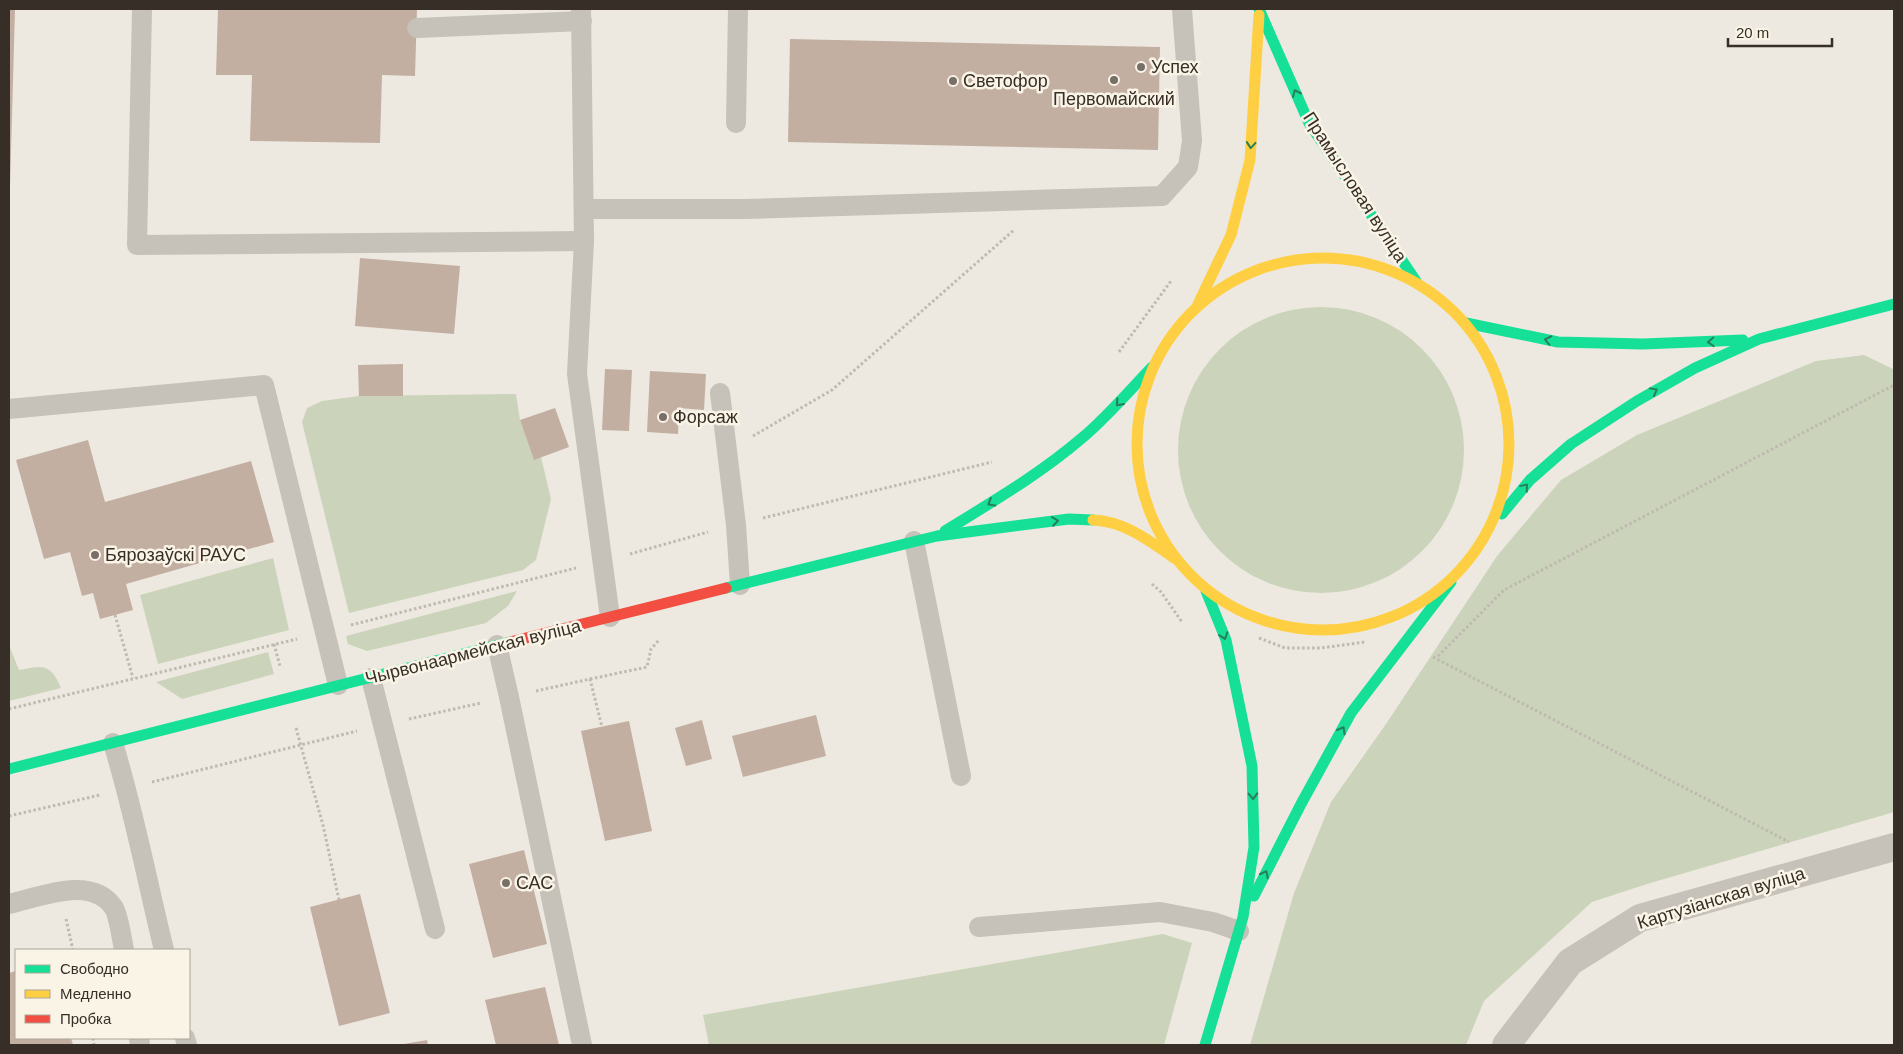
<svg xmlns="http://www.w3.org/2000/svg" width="1903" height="1054" font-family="Arial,sans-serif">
	<rect width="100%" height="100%" fill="#ede9e0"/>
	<!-- green -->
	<g fill="#cbd4ba">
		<circle cx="1321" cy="450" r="143"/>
		<polygon points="1864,355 1893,369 1894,375 1894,812 1647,884 1592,902 1484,1001 1466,1045 1250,1045 1294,893 1331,802 1386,724 1497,556 1561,480 1637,435 1816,361"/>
		<polygon points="516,394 520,420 534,459 541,457 551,499 536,560 523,570 349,613 302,422 307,408 322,401 359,396"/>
		<polygon points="273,558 289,630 158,664 140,595"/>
		<polygon points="517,591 508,606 486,623 367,651 348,644 346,636"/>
		<path d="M9,645l10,25c23,-5 32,-7 42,18l-52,13z"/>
		<polygon points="268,652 274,674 182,699 156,682"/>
		<polygon points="1163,934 1192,943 1164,1045 709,1045 703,1015"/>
	</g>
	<!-- building -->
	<g fill="#c2afa1">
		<polygon points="9,9 15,9 10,188 9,188"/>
		<polygon points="218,9 417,9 415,76 382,75 380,143 250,141 252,75 216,75"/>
		<polygon points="790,39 1160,47 1158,150 788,142"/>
		<polygon points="360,258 460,266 454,334 355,326"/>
		<polygon points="403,364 403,396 359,396 358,365"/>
		<polygon points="605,369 632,370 629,431 602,430"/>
		<polygon points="650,371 706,374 704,410 679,408 678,434 647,432"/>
		<polygon points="555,408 569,447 534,460 520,420"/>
		<polygon points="88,440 105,502 251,461 274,542 126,584 133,610 100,619 93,593 82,596 70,552 44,559 16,460"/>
		<polygon points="816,715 826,756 743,777 732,736"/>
		<polygon points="702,720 712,759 686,766 675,728"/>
		<polygon points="629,721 652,831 605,841 581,731"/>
		<polygon points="524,850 547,944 493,958 469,864"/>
		<polygon points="360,894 390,1013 339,1026 310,907"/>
		<polygon points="16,971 16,1038 71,1038 73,1045 9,1045 9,973"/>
		<polygon points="545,987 559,1045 496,1045 485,1000"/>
		<polygon points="427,1040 428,1045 404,1045 404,1044"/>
	</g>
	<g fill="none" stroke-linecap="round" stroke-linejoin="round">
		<!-- path -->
		<g stroke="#bfb9b1" stroke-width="3" stroke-dasharray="2.5 2.5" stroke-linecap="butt">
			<polyline points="1119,352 1171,281"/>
			<polyline points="753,436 832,390 1014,230"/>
			<polyline points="763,518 992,462"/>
			<polyline points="630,554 708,532"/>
			<polyline points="1152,584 1161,592 1182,622"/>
			<polyline points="115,615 133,678"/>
			<polyline points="351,625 576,568"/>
			<polyline points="1259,638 1285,648 1321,648 1365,642"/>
			<polyline points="274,644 280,666"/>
			<polyline points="1438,656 1504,590 1894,385"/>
			<polyline points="1433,657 1789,842"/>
			<polyline points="590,679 647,667 651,649 659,640"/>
			<polyline points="536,691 590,679 602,727"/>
			<polyline points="9,709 297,639"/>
			<polyline points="409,719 481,703"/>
			<polyline points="296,728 323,825 339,900"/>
			<polyline points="152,782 357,731"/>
			<polyline points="9,816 100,795"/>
			<polyline points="66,919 73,950"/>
			<polyline points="93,1038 94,1045"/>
		</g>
		<!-- lane -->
		<g stroke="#c6c1b9" stroke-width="20">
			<polyline points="142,9 137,245 584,241"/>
			<polyline points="581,9 584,241 577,374 610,617"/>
			<polyline points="417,28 582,21"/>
			<polyline points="736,123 738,9"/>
			<polyline points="584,209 745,209 1162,196 1188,167 1192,141 1182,9"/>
			<polyline points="720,393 736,525 740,585"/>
			<polyline points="9,409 264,385 338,685"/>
			<polyline points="914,541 961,776"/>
			<polyline points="497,645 509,697 582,1045"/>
			<polyline points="371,678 435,929"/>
			<path d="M113,743c21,68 34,138 51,207"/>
			<path d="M9,904c31,-7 83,-30 105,4 5,9 8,32 10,42"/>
			<polyline points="979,927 1160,912 1213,922 1239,931"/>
			<polyline points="139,1038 140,1045"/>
			<polyline points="185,1038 187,1045"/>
		</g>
		<!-- street -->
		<polyline stroke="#c6c1b9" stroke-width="28" points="1506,1045 1570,962 1640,918 1894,847"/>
		<!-- fast -->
		<g stroke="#16e098" stroke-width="11">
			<polyline points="1259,9 1309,123 1416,281"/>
			<polyline points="1466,323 1558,342 1643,344 1743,340"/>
			<polyline points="1502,514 1530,480 1571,444 1637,401 1695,368 1759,339 1894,304"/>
			<path d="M945,531c47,-29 95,-57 137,-93 25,-21 47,-47 70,-71"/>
			<polyline points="726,588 937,536 1069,519 1093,520"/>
			<polyline points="9,769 510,642"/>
			<polyline points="1254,896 1301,804 1351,713 1451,582"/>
			<polyline points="1205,1045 1243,917 1254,847 1252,766 1226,640 1206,591"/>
		</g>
		<!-- slow -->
		<g stroke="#ffcf43" stroke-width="11">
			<circle cx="1323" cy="444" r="186"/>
			<polyline points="1198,304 1231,235 1250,160 1259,15"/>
			<path d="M1093,520c31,1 57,21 81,38"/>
		</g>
		<!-- jam -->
		<polyline stroke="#f24e42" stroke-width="11" points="510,642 726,588"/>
	</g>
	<!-- one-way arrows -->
	<defs><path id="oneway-chevron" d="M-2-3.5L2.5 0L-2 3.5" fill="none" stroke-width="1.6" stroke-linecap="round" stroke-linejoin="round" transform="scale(1.25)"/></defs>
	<g stroke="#287e5a">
		<use href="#oneway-chevron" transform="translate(1296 93) rotate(-114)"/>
		<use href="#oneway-chevron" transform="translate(1251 145) rotate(95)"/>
		<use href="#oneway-chevron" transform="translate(1548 340) rotate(-168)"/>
		<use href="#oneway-chevron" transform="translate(1711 342) rotate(177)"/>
		<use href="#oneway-chevron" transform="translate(1654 391) rotate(-29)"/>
		<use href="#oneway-chevron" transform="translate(1119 403) rotate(132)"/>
		<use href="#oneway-chevron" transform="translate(1525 487) rotate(-50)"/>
		<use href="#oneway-chevron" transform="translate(991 503) rotate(149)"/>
		<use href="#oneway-chevron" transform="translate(1055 521) rotate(-8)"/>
		<use href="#oneway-chevron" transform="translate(1224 636) rotate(71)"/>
		<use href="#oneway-chevron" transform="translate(1342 730) rotate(-61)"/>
		<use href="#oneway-chevron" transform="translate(1253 796) rotate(88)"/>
		<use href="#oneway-chevron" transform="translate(1265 874) rotate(-63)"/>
	</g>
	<!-- markers -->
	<g fill="#776f68" stroke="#faf4e7" stroke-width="2">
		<circle cx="1141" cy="67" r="5"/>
		<circle cx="1114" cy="80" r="5"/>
		<circle cx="953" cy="81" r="5"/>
		<circle cx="663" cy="417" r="5"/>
		<circle cx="95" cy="555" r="5"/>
		<circle cx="506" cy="883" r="5"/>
	</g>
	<g text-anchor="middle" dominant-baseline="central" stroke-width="5" stroke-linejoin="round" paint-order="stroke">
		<!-- poi labels -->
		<g font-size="18" fill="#372e27" stroke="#faf4e7" text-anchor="start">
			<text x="1151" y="67">Успех</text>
			<text x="963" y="81">Светофор</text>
			<text x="1114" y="99" text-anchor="middle">Первомайский</text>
			<text x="673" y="417">Форсаж</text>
			<text x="105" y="555">Бярозаўскі РАУС</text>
			<text x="516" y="883">САС</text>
		</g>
		<!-- street labels -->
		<g font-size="18" fill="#372e27" stroke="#faf4e7">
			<text transform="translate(1355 187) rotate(57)">Прамысловая вуліца</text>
			<text transform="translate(473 652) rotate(-14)">Чырвонаармейская вуліца</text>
			<text transform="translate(1721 898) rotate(-17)">Картузіанская вуліца</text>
		</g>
	</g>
	<!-- border -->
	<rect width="1903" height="1054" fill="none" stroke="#372e27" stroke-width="20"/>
	<!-- legend -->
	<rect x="15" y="949" width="175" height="90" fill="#faf4e7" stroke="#aca59a"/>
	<rect x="25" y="965" width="25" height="8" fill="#16e098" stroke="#aca59a"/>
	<text x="60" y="974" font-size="15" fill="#372e27">Свободно</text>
	<rect x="25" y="990" width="25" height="8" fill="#ffcf43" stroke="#aca59a"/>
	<text x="60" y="999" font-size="15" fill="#372e27">Медленно</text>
	<rect x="25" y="1015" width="25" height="8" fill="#f24e42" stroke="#aca59a"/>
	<text x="60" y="1024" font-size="15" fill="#372e27">Пробка</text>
	<!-- scale -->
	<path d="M1728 38v8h104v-8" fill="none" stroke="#372e27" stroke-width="2.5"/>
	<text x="1736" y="38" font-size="15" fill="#372e27" stroke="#faf4e7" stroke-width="4" paint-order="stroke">20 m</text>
</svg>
